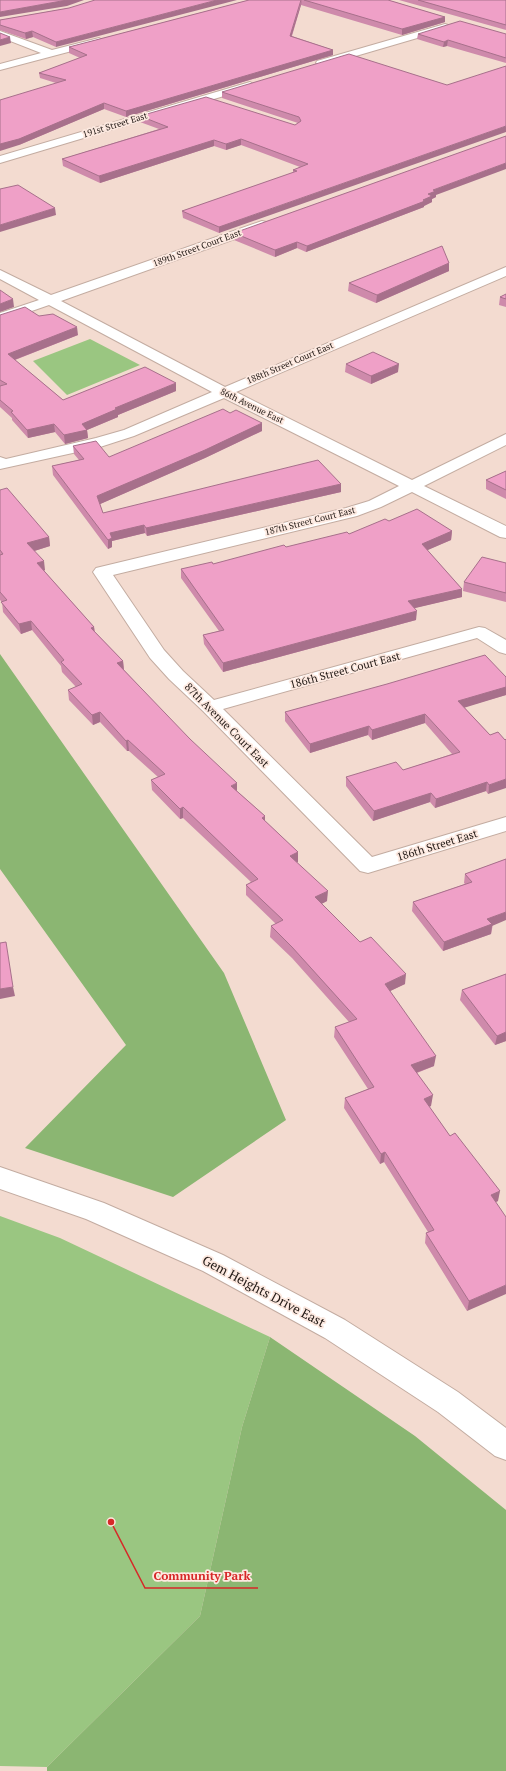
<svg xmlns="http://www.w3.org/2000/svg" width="506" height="1771" font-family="'PT Serif',serif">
	<rect width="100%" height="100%" fill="#f3dbd0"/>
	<!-- green -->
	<g fill="#9ac681">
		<polygon points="90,339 140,365 67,395 33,361"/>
		<polygon points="0,1216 60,1238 270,1337 242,1427 200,1616 47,1767 0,1766"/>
	</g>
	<!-- forest -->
	<g fill="#8bb672">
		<polygon points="0,654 224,973 286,1120 173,1197 25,1148 126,1045 0,869"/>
		<polygon points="270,1337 415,1436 506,1510 506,1771 47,1771 47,1767 200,1616 242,1427"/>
	</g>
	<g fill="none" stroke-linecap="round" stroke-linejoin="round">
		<defs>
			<g id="minor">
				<polygon points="445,24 448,25 450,27 448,29 325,65 321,66 316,63 317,61"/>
				<polygon points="0,31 52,50 99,38 104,41 102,43 0,70 0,64 41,53 0,37"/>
				<polygon points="250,82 255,85 254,87 0,163 0,156"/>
				<polygon points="262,221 266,222 268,225 266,228 61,301 225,387 506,267 506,276 236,392 412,480 506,434 506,445 424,486 506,526 506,538 500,537 412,492 381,507 357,516 113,575 164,650 183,671 214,700 479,627 485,628 506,640 506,654 499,652 477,638 223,709 372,857 506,817 506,831 368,873 360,871 203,711 169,679 150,658 93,572 96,568 346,508 369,501 399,486 224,398 134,436 100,447 0,469 0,457 6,459 96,438 124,430 212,392 49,305 0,322 0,313 39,300 0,279 0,270 51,295"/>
				<polygon points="0,1167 104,1203 223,1255 345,1320 458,1392 506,1428 506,1460 495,1456 438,1412 325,1338 203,1271 86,1219 0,1189"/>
			</g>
		</defs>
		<!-- minor casing -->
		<use href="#minor" stroke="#c3aca1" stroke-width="2"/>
		<!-- minor -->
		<use href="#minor" fill="#fff" fill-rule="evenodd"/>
	</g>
	<!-- wall -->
	<g fill="#ce8aab">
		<polygon points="249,0 388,0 445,17 445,22 402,35 301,5 292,36 333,50 333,55 126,117 104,109 19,145 56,83 40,78 39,73 80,58 69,53 69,47"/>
		<polygon points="399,0 506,0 506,30"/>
		<polygon points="69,8 56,47 33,37 26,39 0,30 0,20"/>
		<polygon points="418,34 506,34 506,63 447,46 443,47 417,39"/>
		<polygon points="447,85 219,233 183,218 182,211 293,173 293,170 300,167 241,145 226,150 214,146 100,183 63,166 62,159 159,129 140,122 140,116 295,125 298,123 222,98 222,92"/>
		<polygon points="436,195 436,197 432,199 432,202 424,206 424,207 306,252 297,248 275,257 234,240 234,233"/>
		<polygon points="449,263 449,271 376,303 348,291 349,283"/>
		<polygon points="506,294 506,307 499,305 500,297"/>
		<polygon points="0,315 39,316 78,335 15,360 63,400 176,391 118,415 118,417 87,430 88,438 65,444 55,432 28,438 12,420 12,418 0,407"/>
		<polygon points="346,364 398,372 371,384 345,372"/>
		<polygon points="262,431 205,458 100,504 103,513 341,484 341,492 147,536 145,533 112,541 112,547 108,549 53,475 52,466 79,460 74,454 73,446 109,457"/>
		<polygon points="506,471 506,499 486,489 486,480"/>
		<polygon points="0,490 49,537 50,546 34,551 45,570 44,571 94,627 95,632 123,661 124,670 237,791 265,816 265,821 298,852 297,863 327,901 321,904 360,942 405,984 390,991 434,1066 417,1073 431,1106 429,1107 450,1136 498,1201 496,1202 467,1311 425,1243 426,1233 428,1232 384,1162 380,1164 344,1108 345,1098 368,1089 334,1037 335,1027 349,1022 292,958 270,937 271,926 276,924 246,895 246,885 251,882 183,818 180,819 152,790 151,780 158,777 129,751 127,751 100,722 93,725 69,700 68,690 76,687 62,672 61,666 32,630 21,634 3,612 2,602 0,600"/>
		<polygon points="389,521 452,531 451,540 427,550 462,589 462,597 414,608 416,620 223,672 204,644 203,635 219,631 181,578 181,569 213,564 349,534"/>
		<polygon points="506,563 506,602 463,591 464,582"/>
		<polygon points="506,677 506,695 464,707 490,735 498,732 488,794 486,791 435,808 430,802 373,821 346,786 346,777 403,770 452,754 425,723 372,740 368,735 310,753 285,721 285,712"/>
		<polygon points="506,859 491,934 443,951 412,911 413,902 465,884 464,883 465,874"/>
		<polygon points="506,974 506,1041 495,1045 460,1000 462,990"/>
	</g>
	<!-- shaded-wall -->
	<g fill="#a7708b">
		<polygon points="66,0 84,0 67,6 0,17 0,12"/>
		<polygon points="217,0 237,0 56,47 56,42"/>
		<polygon points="302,0 301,5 290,41 290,36"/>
		<polygon points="445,17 445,22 402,35 402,29"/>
		<polygon points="32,31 33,37 26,39 25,33"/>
		<polygon points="10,37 11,43 0,46 0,40"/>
		<polygon points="448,40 447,46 443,47 444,42"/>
		<polygon points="333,50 333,55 126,117 126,111"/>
		<polygon points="104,103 104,109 19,145 0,151 0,144"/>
		<polygon points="506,126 506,132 219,233 219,227"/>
		<polygon points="241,139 241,145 226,150 226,144"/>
		<polygon points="214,140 214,146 100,183 99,176"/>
		<polygon points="506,163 506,169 436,195 436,197 432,199 432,202 424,206 424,207 306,252 307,246 428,194 433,190"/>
		<polygon points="55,208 56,215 0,232 0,225"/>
		<polygon points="297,242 297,248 275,257 275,250"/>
		<polygon points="449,263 449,271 376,303 377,295"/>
		<polygon points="13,299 14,307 0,312 0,304"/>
		<polygon points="77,327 78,335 9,362 8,354"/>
		<polygon points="399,364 398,372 371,384 371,376"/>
		<polygon points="176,383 176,391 118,415 118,417 87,430 88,438 65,444 64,435 82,424 115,408"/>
		<polygon points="262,423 262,431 205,458 98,505 97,496"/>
		<polygon points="54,424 55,432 28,438 27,430"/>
		<polygon points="341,484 341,492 147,536 146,528"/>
		<polygon points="144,525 145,533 112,541 112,547 108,549 108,540 110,533"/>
		<polygon points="452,531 451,540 421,553 422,544"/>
		<polygon points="49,537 50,546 28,553 27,543"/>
		<polygon points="44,561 45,570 38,573 37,563"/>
		<polygon points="462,589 462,597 407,610 408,601"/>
		<polygon points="417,611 416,620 223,672 223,663"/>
		<polygon points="31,621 32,630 21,634 19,624"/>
		<polygon points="94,627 95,637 91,628"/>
		<polygon points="123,661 124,671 117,663"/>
		<polygon points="506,687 506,695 457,710 458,701"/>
		<polygon points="100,712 100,722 93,725 92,715"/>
		<polygon points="425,714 425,723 372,740 372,730"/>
		<polygon points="369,726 368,735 310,753 310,744"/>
		<polygon points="128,740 129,751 127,751 126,741"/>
		<polygon points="506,779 506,788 488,794 489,785"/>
		<polygon points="487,782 486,791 435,808 436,799"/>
		<polygon points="237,783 237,793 231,786"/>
		<polygon points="431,793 430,802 373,821 374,811"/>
		<polygon points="183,807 183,818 180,819 180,809"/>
		<polygon points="265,816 265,827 262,818"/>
		<polygon points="298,852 298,862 290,866 290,856"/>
		<polygon points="328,891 327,901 314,908 315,897"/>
		<polygon points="506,912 506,920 492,926 491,934 443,951 444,942 487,919"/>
		<polygon points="406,974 405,984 384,994 385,984"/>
		<polygon points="13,987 15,996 0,999 0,989"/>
		<polygon points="506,1032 506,1041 495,1045 497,1036"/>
		<polygon points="436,1056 434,1066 410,1075 411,1065"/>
		<polygon points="433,1095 431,1106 423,1109 424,1099"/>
		<polygon points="385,1152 384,1162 380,1164 381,1154"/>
		<polygon points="500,1191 498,1201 489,1205 491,1195"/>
		<polygon points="506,1285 506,1294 467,1311 469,1301"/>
	</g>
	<!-- building -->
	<g fill="#efa0c7" stroke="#a7708b">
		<polygon points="0,0 67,0 0,12"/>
		<polygon points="95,0 217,0 56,42 32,31 25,33 0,25 0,20 69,8"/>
		<polygon points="249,0 301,0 290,36 333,50 126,111 104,103 19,139 0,144 0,100 66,80 39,73 87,55 69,47"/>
		<polygon points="304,0 388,0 445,17 402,29"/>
		<polygon points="418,0 506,0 506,25"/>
		<polygon points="460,21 506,34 506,58 448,40 444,42 418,34"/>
		<polygon points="0,33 10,37 0,40"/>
		<polygon points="349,54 447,85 506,66 506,126 219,227 182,211 297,171 293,170 308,164 241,139 226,144 214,140 99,176 62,159 168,127 140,116 206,97 295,125 301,121 299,117 222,92"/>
		<polygon points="506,136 506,163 433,190 436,191 428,194 432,196 423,200 425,201 307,246 297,242 275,250 234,233"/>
		<polygon points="18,185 55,208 0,225 0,189"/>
		<polygon points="442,246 449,263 377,295 349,283"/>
		<polygon points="0,290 13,299 0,304"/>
		<polygon points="506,294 506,299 500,297"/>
		<polygon points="25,307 39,316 53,314 77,327 8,354 63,400 145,367 176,383 115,408 117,409 82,424 87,430 64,435 54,424 27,430 11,412 13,411 0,400 0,386 7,384 0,380 0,315"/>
		<polygon points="373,352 399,364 371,376 346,364"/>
		<polygon points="223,409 230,413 236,410 262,423 205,450 97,496 103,513 318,460 341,484 146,528 144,525 110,533 112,538 108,540 52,466 84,459 73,446 96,441 109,457"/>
		<polygon points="506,471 506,490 486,480"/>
		<polygon points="7,488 49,537 27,543 44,561 37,563 94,627 91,628 123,661 117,663 190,739 237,783 231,786 265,816 262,818 298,852 290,856 328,891 315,897 360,942 371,937 406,974 385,984 436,1056 411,1065 433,1095 424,1099 450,1136 455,1133 500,1191 491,1195 506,1217 506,1285 469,1301 426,1233 434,1230 385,1152 381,1154 345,1098 374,1087 335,1027 357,1019 292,947 271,926 283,920 246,885 258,879 183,807 180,809 151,780 165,774 128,740 126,741 100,712 92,715 68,690 82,684 61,662 64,660 31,621 19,624 1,602 7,600 0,592 0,555 3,554 0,550 0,490"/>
		<polygon points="417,509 452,531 422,544 462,589 408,601 417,611 223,663 203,635 224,630 181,569 212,562 213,564 284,545 286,547 347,532 349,534 385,519 389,521"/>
		<polygon points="482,557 506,563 506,593 464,582"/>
		<polygon points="485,655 506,677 506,687 458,701 490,735 498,732 505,740 506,739 506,779 489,785 487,782 436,799 431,793 374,811 346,777 396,762 403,770 460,752 425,714 372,730 369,726 310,744 285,712 387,684"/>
		<polygon points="506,859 506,912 487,919 492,924 444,942 413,902 472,882 465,874"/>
		<polygon points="6,942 13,987 0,989 0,943"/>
		<polygon points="506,974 506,1032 497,1036 462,990"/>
	</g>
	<g text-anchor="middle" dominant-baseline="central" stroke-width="3.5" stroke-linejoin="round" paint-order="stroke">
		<!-- far-street labels -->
		<g font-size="9" fill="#211915" stroke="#fde9e0">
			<text transform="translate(115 125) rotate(-17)">191st Street East</text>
			<text transform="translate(197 248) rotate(-20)">189th Street Court East</text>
			<text transform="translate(290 363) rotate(-23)">188th Street Court East</text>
			<text transform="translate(252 406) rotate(26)">86th Avenue East</text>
			<text transform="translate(310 521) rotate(-14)">187th Street Court East</text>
		</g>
		<!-- street labels -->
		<g font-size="11" fill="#211915" stroke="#fde9e0">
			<text transform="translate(345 670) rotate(-15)">186th Street Court East</text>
			<text transform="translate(227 725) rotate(45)">87th Avenue Court East</text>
			<text transform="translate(437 845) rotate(-17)">186th Street East</text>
		</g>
		<!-- near-street labels -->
		<g font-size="13" fill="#211915" stroke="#fde9e0">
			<text transform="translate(264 1291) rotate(28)">Gem Heights Drive East</text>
		</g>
	</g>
	<!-- callouts -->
	<path fill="none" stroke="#d62828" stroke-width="1.5" d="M111 1522L145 1588H258"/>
	<circle fill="#d62828" stroke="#fde9e0" stroke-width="1.5" cx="111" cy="1522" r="4"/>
	<g font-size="12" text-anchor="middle" font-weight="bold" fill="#d62828" stroke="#fde9e0" stroke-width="3.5" stroke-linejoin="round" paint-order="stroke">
		<text x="202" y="1580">Community Park</text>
	</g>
</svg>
